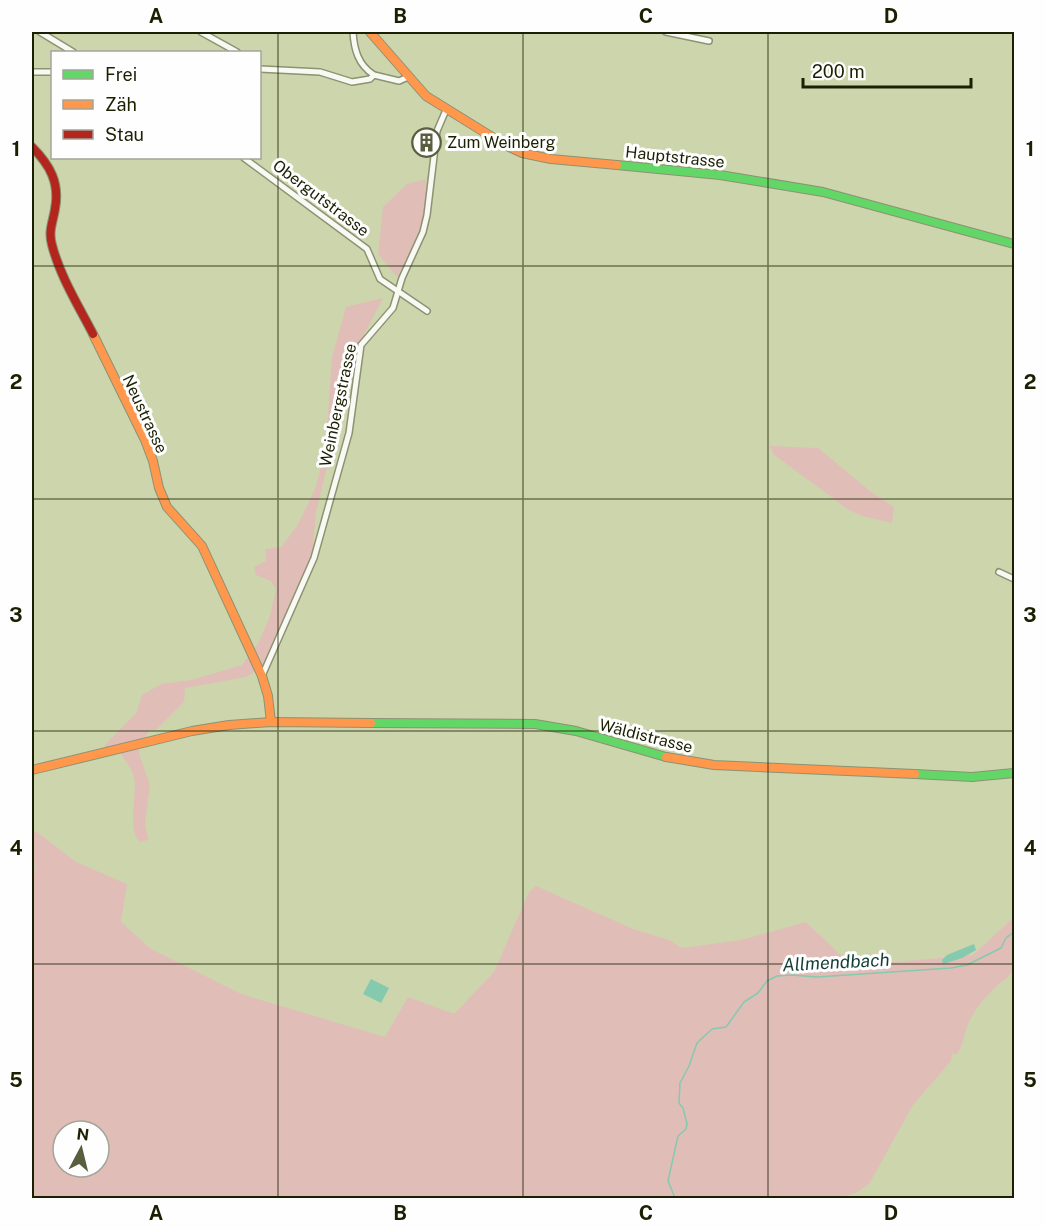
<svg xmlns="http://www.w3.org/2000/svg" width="1046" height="1230" font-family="'Public Sans',sans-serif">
	<rect width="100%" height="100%" fill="#cdd5ad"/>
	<!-- green -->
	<g fill="#e1bdb8" fill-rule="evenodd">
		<polygon points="426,179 424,222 419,236 397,277 378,254 383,207 407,184"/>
		<polygon points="383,298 355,352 316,512 312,556 264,666 246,677 185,688 184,702 156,730 149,730 144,739 106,748 104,746 136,713 142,695 161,684 191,680 242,665 259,642 270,616 276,589 271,581 256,575 254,567 266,561 265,549 281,547 297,526 316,487 326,445 332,357 346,307"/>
		<polygon points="770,446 818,448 871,492 894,507 892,523 862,516 849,510 773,454"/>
		<path d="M139,747v7l11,31 -5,37 3,18 -8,2c-14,-13 -2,-48 -6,-65 -2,-9 -10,-18 -14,-25z"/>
		<path d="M32,831l5,1 39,30 51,22 -6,38 30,27 90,45 144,43 23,-40 46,17 40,-42 35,-80 7,-6 97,43 36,11 13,8 59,-8 65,-18 46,44 121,-11 41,-38v54c-18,16 -36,30 -46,53 -4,10 -5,23 -12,31l-4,-2 -1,8 -38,44 -44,79 -13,9 -17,5h-807v-323l3,-11 -3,-4zM63,1131h36v36h-36z"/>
	</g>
	<!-- water -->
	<g fill="#85c9af">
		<polygon points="974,944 976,950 962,958 943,964 942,960 947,955"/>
		<polygon points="371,979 389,988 381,1003 363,994"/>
	</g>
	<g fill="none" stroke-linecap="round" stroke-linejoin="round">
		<!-- stream -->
		<polyline stroke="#85c9af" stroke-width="1.5" points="675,1198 668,1181 678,1136 686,1129 687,1124 683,1108 679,1103 680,1083 689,1066 697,1043 712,1029 726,1027 744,1002 758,993 767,981 777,976 792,975 817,977 951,968 967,965 1001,948 1006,938 1014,932"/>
		<defs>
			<g id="street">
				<polyline points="40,32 73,52"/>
				<polyline points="201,32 237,52"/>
				<path d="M353,32c1,17 5,33 21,43"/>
				<polyline points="666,32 709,41"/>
				<polyline points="260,69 320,72 352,82 370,79 374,75 399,81 408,77"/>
				<polyline points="32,72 52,72"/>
				<polyline points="244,158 367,249 380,279 427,311"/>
				<polyline points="999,572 1014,579"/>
				<polyline points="262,676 314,558 349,433 361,345 393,308 402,278 423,232 427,215 437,131 446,110"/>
			</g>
			<g id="fast">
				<polyline points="617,165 720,175 823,192 1014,244"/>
				<polyline points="371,723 535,724 576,731 666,757"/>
				<polyline points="915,774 972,777 1014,773"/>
			</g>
			<g id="slow">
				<polyline points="370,32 426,96 505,145 522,153 551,159 617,165"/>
				<polyline points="93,334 145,440 153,461 159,488 167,507 202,546 262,676 268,696 271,722"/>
				<polyline points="666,757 714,765 915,774"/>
				<polyline points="32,770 192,731 229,725 271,722 371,723"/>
			</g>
			<path id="jam" d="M32,147c18,18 28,36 23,62 -2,13 -7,22 -3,36 8,31 26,60 41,89"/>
		</defs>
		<!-- street casing -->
		<use href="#street" stroke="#8c9272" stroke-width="8"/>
		<!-- fast casing -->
		<use href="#fast" stroke="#8c9272" stroke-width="10"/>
		<!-- slow casing -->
		<use href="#slow" stroke="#8c9272" stroke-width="10"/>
		<!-- jam casing -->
		<use href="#jam" stroke="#8c9272" stroke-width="10"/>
		<!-- street -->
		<use href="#street" stroke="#f8f9f3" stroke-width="5"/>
		<!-- fast -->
		<use href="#fast" stroke="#63d668" stroke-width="8"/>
		<!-- slow -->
		<use href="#slow" stroke="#ff974d" stroke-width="8"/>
		<!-- jam -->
		<use href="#jam" stroke="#b3261e" stroke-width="8"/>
	</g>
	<!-- grid -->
	<path fill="none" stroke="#1b2002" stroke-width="1.5" stroke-opacity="0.55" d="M278,32v1166M523,32v1166M768,32v1166M32,266h982M32,499h982M32,731h982M32,964h982"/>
	<!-- icons -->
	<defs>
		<symbol id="building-ring" viewBox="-11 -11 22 22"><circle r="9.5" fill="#fefefe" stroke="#595f3e" stroke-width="1.5"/><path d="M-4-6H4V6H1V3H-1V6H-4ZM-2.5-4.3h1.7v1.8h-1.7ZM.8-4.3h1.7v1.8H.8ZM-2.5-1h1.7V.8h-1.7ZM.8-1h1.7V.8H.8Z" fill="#595f3e"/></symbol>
	</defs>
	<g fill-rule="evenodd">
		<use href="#building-ring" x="410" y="126" width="33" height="33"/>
	</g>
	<g text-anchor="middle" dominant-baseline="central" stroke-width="6" stroke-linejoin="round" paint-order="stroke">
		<!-- poi labels -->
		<g font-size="16" fill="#1b2002" stroke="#fefefe" text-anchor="start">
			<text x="447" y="142">Zum Weinberg</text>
		</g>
		<!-- street labels -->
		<g font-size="16" fill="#1b2002" stroke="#fefefe">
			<text transform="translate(675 157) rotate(6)">Hauptstrasse</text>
			<text transform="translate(321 198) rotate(37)">Obergutstrasse</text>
			<text transform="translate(338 405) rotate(-78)">Weinbergstrasse</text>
			<text transform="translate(145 414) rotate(65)">Neustrasse</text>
			<text transform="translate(646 736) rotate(14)">Wäldistrasse</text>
		</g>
		<!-- water labels -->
		<g font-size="18" font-style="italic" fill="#133e36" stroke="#fefefe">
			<text transform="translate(836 962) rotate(-3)">Allmendbach</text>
		</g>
	</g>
	<!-- border -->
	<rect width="1046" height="1230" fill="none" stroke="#fefefe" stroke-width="66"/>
	<!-- legend -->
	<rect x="51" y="51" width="210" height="108" fill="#fefefe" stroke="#a3a599" stroke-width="1.5"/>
	<rect x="63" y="70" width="30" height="9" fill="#63d668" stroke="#a3a599" stroke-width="1.5"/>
	<text x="105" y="81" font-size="18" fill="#1b2002">Frei</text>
	<rect x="63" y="100" width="30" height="9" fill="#ff974d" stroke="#a3a599" stroke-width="1.5"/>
	<text x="105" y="111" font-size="18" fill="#1b2002">Zäh</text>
	<rect x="63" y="130" width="30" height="9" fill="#b3261e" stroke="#a3a599" stroke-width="1.5"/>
	<text x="105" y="141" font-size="18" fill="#1b2002">Stau</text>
	<!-- north arrow -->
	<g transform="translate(81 1149) rotate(7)"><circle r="28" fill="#fefefe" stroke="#a3a599" stroke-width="1.5"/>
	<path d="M0-4.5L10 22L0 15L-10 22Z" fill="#595f3e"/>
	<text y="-9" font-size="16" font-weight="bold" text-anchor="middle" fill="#1b2002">N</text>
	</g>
	<!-- scale -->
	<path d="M803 78v9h168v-9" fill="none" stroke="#1b2002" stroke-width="3"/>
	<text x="812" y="78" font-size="18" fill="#1b2002" stroke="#fefefe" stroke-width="4.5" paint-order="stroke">200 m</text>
	<rect x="33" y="33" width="980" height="1164" fill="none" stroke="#1b2002" stroke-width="2"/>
	<g font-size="20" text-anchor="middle" font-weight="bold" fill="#1b2002">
		<text x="156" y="23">A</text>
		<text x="400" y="23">B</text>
		<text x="646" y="23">C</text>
		<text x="891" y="23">D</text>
		<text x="16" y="156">1</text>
		<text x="1030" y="156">1</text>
		<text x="16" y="389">2</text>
		<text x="1030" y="389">2</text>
		<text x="16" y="622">3</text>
		<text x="1030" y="622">3</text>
		<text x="16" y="855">4</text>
		<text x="1030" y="855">4</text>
		<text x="16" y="1087">5</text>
		<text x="1030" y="1087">5</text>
		<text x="156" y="1220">A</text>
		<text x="400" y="1220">B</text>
		<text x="646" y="1220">C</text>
		<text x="891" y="1220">D</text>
	</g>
</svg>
